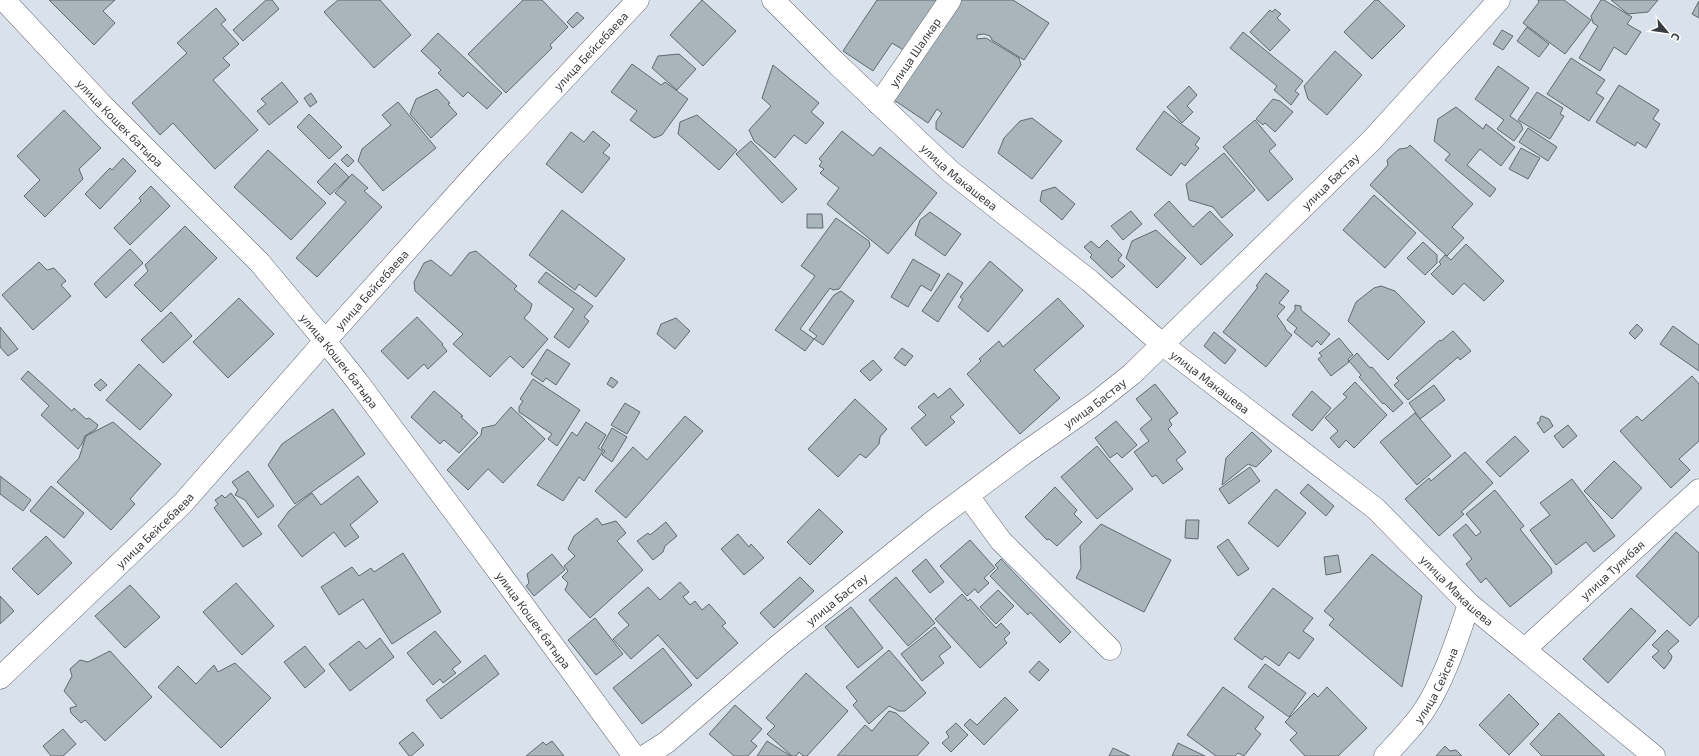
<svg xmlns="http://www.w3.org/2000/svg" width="1699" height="756" font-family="'Exo 2',sans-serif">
	<rect width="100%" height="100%" fill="#d9e1eb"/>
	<!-- building -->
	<g fill="#a8b5bb" stroke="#5f6a70">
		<polygon points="49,0 115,0 103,11 115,23 94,45"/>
		<polygon points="266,0 272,0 279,9 243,41 233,30"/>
		<polygon points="338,0 380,0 411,35 374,68 324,12"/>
		<polygon points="523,0 542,0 568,27 550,45 552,48 506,93 468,54"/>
		<polygon points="702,0 736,31 703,66 670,35"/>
		<polygon points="877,0 939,0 905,51 892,43 873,71 843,51"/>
		<polygon points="956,0 1013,0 1049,23 1024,60 992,40 990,36 984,34 977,35 977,39 986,38 1019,58 1021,65 963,148 936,129 936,122 942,113 937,109 928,123 891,98"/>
		<polygon points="1375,0 1378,0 1405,26 1372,59 1344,32"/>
		<polygon points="1538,0 1564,0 1591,20 1565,54 1523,23 1539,2"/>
		<polygon points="1601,0 1604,0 1632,17 1627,24 1641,32 1626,55 1614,47 1600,71 1579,58 1598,26 1593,23 1591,16"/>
		<polygon points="1611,0 1658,0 1648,12 1628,14"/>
		<polygon points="1699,1 1699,18 1692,14"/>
		<polygon points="216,8 226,20 221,24 239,44 223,58 230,65 213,80 258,130 215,169 173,123 160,135 132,103 187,53 177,43"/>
		<polygon points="1275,9 1281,14 1277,18 1290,30 1270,51 1250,32 1270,10 1272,12"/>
		<polygon points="577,12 584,18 573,28 567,22"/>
		<polygon points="1527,27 1549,44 1539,57 1517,41"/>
		<polygon points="1502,30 1513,36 1503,50 1493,44"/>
		<polygon points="1243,32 1303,81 1295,91 1299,94 1291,105 1274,90 1277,86 1230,48"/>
		<polygon points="438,33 502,93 487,109 468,92 463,97 438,73 441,70 421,51"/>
		<polygon points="1335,51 1362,75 1327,115 1308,99 1304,86"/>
		<polygon points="679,54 696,69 677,90 652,68 658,56"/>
		<polygon points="1571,58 1605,80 1596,93 1604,98 1589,121 1547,94"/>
		<polygon points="632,64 661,85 665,82 688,99 662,135 654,138 630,120 637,111 611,92"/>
		<polygon points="773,65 819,103 811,112 824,123 806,144 794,135 775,158 754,141 749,130 771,106 762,98"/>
		<polygon points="1498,66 1529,88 1510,116 1521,124 1523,129 1514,141 1497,129 1504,120 1475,99"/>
		<polygon points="282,82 298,102 269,125 257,111 266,104 261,99"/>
		<polygon points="1619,85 1659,110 1653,119 1660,124 1646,148 1637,142 1635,146 1596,122"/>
		<polygon points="1189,86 1197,95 1187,106 1193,112 1182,123 1167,107"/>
		<polygon points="437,89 450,103 448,104 457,114 431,138 410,114 416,99"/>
		<polygon points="1537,92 1563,108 1560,114 1564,116 1550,139 1518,120"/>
		<polygon points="311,93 317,102 310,107 304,98"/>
		<polygon points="1273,99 1280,101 1293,112 1275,132 1265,123 1263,125 1256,119"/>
		<polygon points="398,102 436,148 383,191 358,161 362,149 391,125 382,115"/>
		<polygon points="1456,107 1483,129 1486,124 1515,147 1501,166 1480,149 1467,165 1496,189 1490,197 1445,160 1450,154 1434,141 1438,119"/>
		<polygon points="64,110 101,148 79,169 83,179 45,217 24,196 40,180 17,156"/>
		<polygon points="1164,111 1200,138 1195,145 1199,148 1185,166 1181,163 1171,176 1136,149"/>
		<polygon points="309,114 342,147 329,159 297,127"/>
		<polygon points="697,115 737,150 719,170 678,134 680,122"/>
		<polygon points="1032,118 1062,141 1032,179 998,153 1004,138 1020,121"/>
		<polygon points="1255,120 1276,145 1269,151 1293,179 1268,201 1223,147"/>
		<polygon points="1528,128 1557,147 1548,161 1519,142"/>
		<polygon points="593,131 610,145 603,153 610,158 582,193 546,164 571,132 584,142"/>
		<polygon points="842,131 873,156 880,147 937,193 888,254 827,204 839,188 820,173 824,169 819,166 822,162 819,159"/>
		<polygon points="751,141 797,189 782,203 736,154"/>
		<polygon points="1410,145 1473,204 1452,227 1464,238 1447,256 1370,185 1388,165 1387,160 1399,149 1407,148"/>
		<polygon points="1521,148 1540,158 1528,179 1509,169"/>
		<polygon points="268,150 326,203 291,240 234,187"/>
		<polygon points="1224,153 1255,190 1222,218 1213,207 1189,200 1186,184"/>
		<polygon points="347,154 354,161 348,167 341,160"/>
		<polygon points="123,158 136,171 100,209 85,194 110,168 112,170"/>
		<polygon points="335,163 349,177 330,195 317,182"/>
		<polygon points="352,174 368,188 364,191 382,207 317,277 296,258 346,202 335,193"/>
		<polygon points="151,186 170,206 130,245 114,228 141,201 139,198"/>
		<polygon points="1055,187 1075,204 1062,220 1040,201 1042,191"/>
		<polygon points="1374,195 1416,233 1385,268 1343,230"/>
		<polygon points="1169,201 1193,227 1210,211 1233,235 1201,265 1154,215"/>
		<polygon points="562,210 625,259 596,297 579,284 575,290 529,255"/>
		<polygon points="1131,211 1142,224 1123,240 1111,226"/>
		<polygon points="930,212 961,234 945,256 915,235 920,220"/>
		<polygon points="807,214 822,214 823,228 807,228"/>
		<polygon points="836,218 869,241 870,246 839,289 833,290 830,288 800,329 814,339 805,351 775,330 815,276 801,266"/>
		<polygon points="185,226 217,258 161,312 134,285 148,271 145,265"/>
		<polygon points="1156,230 1186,258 1157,288 1126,258 1132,241"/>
		<polygon points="1107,240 1122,255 1118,260 1125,266 1112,278 1090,257 1092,255 1084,247 1091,241 1099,248"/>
		<polygon points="1423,242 1437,255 1437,263 1425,275 1407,258"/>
		<polygon points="1466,244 1504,281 1484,301 1464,283 1453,295 1431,274 1441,264 1439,262 1445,255 1451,260"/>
		<polygon points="130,249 143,263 106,298 94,284"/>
		<polygon points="476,251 517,286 514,289 532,304 530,311 524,318 548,339 523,368 510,356 490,377 453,344 463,334 415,291 414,282 424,263 431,260 451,276 469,253"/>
		<polygon points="913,259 940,275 931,291 921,285 908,307 891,297"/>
		<polygon points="990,261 1023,290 988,332 958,307 963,299 960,297"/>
		<polygon points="39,262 47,270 54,268 66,281 61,285 71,296 33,330 2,295"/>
		<polygon points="546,272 593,306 584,317 589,321 569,348 554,337 574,309 538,282"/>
		<polygon points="948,273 963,283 938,322 922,311"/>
		<polygon points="1266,273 1289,291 1279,303 1285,307 1277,316 1285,327 1286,330 1292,335 1266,367 1223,332 1258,287 1256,286"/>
		<polygon points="1381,286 1395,291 1425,322 1388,360 1348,321 1356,302 1374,288"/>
		<polygon points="841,291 854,301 823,345 814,339 817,336 809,330 834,295"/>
		<polygon points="239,298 274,334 228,378 193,342"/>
		<polygon points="1058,298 1084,326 1034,370 1060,398 1020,434 967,374 981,361 979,359 999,341 1003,347"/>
		<polygon points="1295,305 1301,306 1301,310 1330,334 1321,345 1317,341 1312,347 1294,332 1297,328 1287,320 1295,310"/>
		<polygon points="171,312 192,336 163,363 141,340"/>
		<polygon points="417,317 443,344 442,345 447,351 428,369 424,364 408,379 381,351"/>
		<polygon points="676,318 690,331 675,349 657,334 661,324"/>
		<polygon points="1637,324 1643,330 1635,339 1629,333"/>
		<polygon points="1673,326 1699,345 1699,371 1660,344"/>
		<polygon points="0,327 18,349 8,356 0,347"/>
		<polygon points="1453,331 1471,351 1460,360 1458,357 1408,400 1394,385 1399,381 1396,378 1440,340 1441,341"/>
		<polygon points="1214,332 1236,350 1225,364 1204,346"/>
		<polygon points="1339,338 1353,355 1348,359 1349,362 1331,376 1318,359 1322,356 1319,353"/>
		<polygon points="902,348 913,356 905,366 894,358"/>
		<polygon points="547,349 570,364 556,385 546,378 543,382 531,374"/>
		<polygon points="1357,353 1370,368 1372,367 1403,403 1393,412 1384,403 1383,404 1359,377 1361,375 1349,361"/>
		<polygon points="873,360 882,370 870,381 860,371"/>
		<polygon points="139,364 172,395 140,430 106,400"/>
		<polygon points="28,371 72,411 74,408 86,419 89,418 98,425 96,429 85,436 82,444 78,449 41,415 49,406 21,379"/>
		<polygon points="1692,376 1699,384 1699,441 1679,459 1690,470 1671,488 1620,431 1637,416 1642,421"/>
		<polygon points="611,377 618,382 613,388 607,384"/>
		<polygon points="101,379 107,385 100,391 94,385"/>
		<polygon points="533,379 580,410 557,446 548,439 552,434 519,412 519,407 523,401 520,399"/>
		<polygon points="1355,382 1387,415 1354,448 1346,440 1339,448 1330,438 1338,431 1325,418 1347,397 1343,394"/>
		<polygon points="1155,384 1178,413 1169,420 1172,425 1168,429 1186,452 1176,460 1183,469 1163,484 1156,475 1152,477 1134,452 1149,441 1140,429 1152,419 1136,399"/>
		<polygon points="1434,385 1445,400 1420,419 1409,403"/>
		<polygon points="950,388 964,405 950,417 955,422 926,446 911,428 926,415 918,407 934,393 938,398"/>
		<polygon points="434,391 463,416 461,417 478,433 459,453 444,440 440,444 411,417"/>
		<polygon points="1312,391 1331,408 1312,431 1292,415"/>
		<polygon points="855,399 887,429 880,437 879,444 866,458 860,454 838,477 808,449"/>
		<polygon points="625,403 640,412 627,434 611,425"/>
		<polygon points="511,407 545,439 503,483 488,469 468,490 447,470 481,435 482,428 495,425"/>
		<polygon points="333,409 365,454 295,504 268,465 282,444"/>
		<polygon points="1415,413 1451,456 1417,485 1380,442"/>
		<polygon points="685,416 703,431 626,518 595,491 633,447 647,460"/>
		<polygon points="1542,416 1549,419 1553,426 1544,433 1537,423 1540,421 1540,417"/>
		<polygon points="1116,421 1137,445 1122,458 1117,453 1110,458 1095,438"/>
		<polygon points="113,422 161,464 130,499 135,504 111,530 57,482 79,458 86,436"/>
		<polygon points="586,422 606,435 598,448 603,451 584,481 579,477 563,501 537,485 572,432 577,436"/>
		<polygon points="1568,425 1577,436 1563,448 1554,436"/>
		<polygon points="612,428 627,437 612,462 602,455 605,451 601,448"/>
		<polygon points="1252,432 1272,451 1256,467 1248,464 1222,485 1226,458"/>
		<polygon points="1515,436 1529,451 1500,477 1486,462"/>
		<polygon points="1097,446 1133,489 1097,519 1061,477"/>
		<polygon points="1465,452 1493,483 1461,512 1464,514 1439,536 1405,499 1429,478 1431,481"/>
		<polygon points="1614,461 1642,488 1612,519 1584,491"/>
		<polygon points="1250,467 1260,481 1229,504 1219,489"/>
		<polygon points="248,471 274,506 258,518 245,500 235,495 238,490 232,482"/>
		<polygon points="0,476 31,500 23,511 0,494"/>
		<polygon points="358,476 378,502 350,525 359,537 345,547 334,532 302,557 278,526 289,511 312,493 321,505"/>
		<polygon points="1572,479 1615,536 1594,552 1586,542 1556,565 1530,530 1550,515 1540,503"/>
		<polygon points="1308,484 1334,506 1326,516 1300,493"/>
		<polygon points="51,486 84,513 64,538 30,511"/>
		<polygon points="1055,487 1077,510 1074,514 1082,522 1057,546 1049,539 1047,540 1025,517"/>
		<polygon points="1276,489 1306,513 1278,547 1248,523"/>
		<polygon points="1495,490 1524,526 1520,529 1551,568 1552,573 1510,607 1486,578 1481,583 1466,564 1472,559 1453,535 1466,524 1476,536 1481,532 1466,514"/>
		<polygon points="231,493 262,534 243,547 214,508 218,504 215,500 222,495 225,498"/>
		<polygon points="819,509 843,532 810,565 787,542"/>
		<polygon points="597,518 602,525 616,521 626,533 617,541 643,570 590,618 565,590 568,583 562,577 568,571 564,566 575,556 568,549 574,536"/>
		<polygon points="1186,520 1199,520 1198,539 1185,538"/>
		<polygon points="666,522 677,536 665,546 663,552 653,560 637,541 648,533 650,535"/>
		<polygon points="1101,524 1171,560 1144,612 1076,578 1081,568 1080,546"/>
		<polygon points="1676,532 1699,553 1699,616 1690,626 1636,576"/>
		<polygon points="738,534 749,547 751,544 764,558 744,575 721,549"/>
		<polygon points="46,536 72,563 38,595 12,569"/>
		<polygon points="1228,539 1249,569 1238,576 1217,547"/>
		<polygon points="970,540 995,568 984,578 989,583 978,593 975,589 967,596 940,566"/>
		<polygon points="403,553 441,612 392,644 363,599 339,615 321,587 352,567 359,576 371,568 374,572"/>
		<polygon points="552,554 565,570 534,596 526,586 529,583 527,574"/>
		<polygon points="1372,554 1422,596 1402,687 1329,625 1334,619 1324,611"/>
		<polygon points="1338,555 1341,572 1326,575 1324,557"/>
		<polygon points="926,559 944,582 930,593 912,571"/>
		<polygon points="1001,559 1071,632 1060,643 1030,612 1028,615 990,576 998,568 995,565"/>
		<polygon points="800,577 814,591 774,628 760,613"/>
		<polygon points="896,577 935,623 908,646 869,600"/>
		<polygon points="680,582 689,592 683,597 690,605 695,601 702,610 709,604 726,623 722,626 738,643 697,679 658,635 631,659 613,639 629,625 618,613 648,587 660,600"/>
		<polygon points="236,583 274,626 242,655 203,612"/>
		<polygon points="130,585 160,617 125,648 95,616"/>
		<polygon points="1273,588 1313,618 1303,631 1314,639 1299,659 1289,652 1279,666 1265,656 1262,660 1234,639"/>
		<polygon points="998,590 1014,606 996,624 980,607"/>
		<polygon points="962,594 968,601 970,599 996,628 1001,623 1010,633 1004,639 1007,643 980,668 935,619"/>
		<polygon points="0,596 14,611 0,624"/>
		<polygon points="851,607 883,648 858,668 825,627"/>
		<polygon points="1631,608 1656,631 1608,683 1583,659"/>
		<polygon points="595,618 623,654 596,675 568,640"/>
		<polygon points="935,627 951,647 939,656 944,663 922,681 901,654"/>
		<polygon points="1667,630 1679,641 1668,651 1672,656 1671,660 1664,669 1652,657 1659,651 1652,645"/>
		<polygon points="435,631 461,662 452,669 456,673 443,683 440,679 433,685 407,653"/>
		<polygon points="380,638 394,657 350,691 329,664 359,641 366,649"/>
		<polygon points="305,646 325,671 305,688 284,662"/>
		<polygon points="663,648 692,685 642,724 613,688"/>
		<polygon points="889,650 926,693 905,711 899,711 889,706 869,724 853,705 857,701 846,687"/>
		<polygon points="110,651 152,697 105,741 85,720 81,723 71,713 70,708 77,706 64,691 72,676 70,669 80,660 88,662"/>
		<polygon points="485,655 499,674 441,719 426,700"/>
		<polygon points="1039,661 1049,670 1039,681 1029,672"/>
		<polygon points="235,663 271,698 221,748 158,687 178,666 196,684 214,665 218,672"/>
		<polygon points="1265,664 1306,693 1289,717 1248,687"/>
		<polygon points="806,673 848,711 807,756 803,756 799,752 796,756 792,756 767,734 775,726 766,718"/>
		<polygon points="1223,687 1264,717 1255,729 1261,734 1244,756 1238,753 1235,756 1216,756 1187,735"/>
		<polygon points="1327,687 1367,728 1338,756 1305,756 1290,740 1297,733 1285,722 1314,693 1318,697"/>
		<polygon points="1509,694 1539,724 1509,755 1479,725"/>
		<polygon points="1005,697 1018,710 984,745 964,725 970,719 977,725"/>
		<polygon points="735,705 762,729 751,741 757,746 748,756 734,756 709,734"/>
		<polygon points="889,711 896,713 929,743 917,756 837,756 865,725 872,731"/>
		<polygon points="1559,713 1605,756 1542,756 1530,744"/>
		<polygon points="956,723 968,735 951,752 942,743 949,737 946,732"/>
		<polygon points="63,729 76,744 63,756 51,756 43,746"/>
		<polygon points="413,732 424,745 411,756 409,756 399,743"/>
		<polygon points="552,741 564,756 526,756 543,742 546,745"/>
		<polygon points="767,741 791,756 757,756"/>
		<polygon points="1178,743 1205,756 1172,756"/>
		<polygon points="1445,746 1450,751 1456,750 1462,756 1436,756"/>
		<polygon points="1113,748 1130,756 1109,756"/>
	</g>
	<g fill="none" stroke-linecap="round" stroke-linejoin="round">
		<defs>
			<g id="minor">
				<path id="s1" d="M4,0l100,107 156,156 65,78 32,40 119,160 158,215"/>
				<path id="s2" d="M773,0l61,61 116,110 140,110 73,64 213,164 93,95 185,152"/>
				<path id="s3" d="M879,104l71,-104"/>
				<polyline points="968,496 1001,541 1110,649"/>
				<path id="s4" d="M1525,649l174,-159"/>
				<path id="s5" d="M0,678l183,-175 142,-162 161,-179 152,-162"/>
				<path id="s6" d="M645,756l22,-14 112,-97 152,-122 95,-71 67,-47 39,-31 240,-234 127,-140"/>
				<path id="s7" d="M1385,756c13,-14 27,-28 38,-44 21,-31 34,-73 46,-108"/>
			</g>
		</defs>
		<!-- minor casing -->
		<use href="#minor" stroke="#606770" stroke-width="23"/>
		<!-- minor -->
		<use href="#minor" stroke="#fff" stroke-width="22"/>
	</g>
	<g text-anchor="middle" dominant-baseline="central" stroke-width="3" stroke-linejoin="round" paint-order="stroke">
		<!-- street labels -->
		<g font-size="12" fill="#383b3f" stroke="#fff">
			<text stroke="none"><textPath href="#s5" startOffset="862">улица Бейсебаева</textPath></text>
			<text stroke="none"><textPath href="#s3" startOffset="63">улица Шалкар</textPath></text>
			<text stroke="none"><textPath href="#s1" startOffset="169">улица Кошек батыра</textPath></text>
			<text stroke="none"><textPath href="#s2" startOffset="257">улица Макашева</textPath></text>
			<text stroke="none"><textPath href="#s6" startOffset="896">улица Бастау</textPath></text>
			<text stroke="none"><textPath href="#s5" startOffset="538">улица Бейсебаева</textPath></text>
			<text stroke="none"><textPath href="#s1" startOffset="493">улица Кошек батыра</textPath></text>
			<text stroke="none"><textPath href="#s2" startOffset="581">улица Макашева</textPath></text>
			<text stroke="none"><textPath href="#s6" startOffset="572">улица Бастау</textPath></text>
			<text stroke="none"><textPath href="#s5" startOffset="214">улица Бейсебаева</textPath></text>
			<text stroke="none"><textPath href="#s4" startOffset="118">улица Туякбая</textPath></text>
			<text stroke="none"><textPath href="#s2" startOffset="905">улица Макашева</textPath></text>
			<text stroke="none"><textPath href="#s6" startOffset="248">улица Бастау</textPath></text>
			<text stroke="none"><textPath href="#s1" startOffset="817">улица Кошек батыра</textPath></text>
			<text stroke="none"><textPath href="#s7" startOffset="88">улица Сейсена</textPath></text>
		</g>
	</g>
	<!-- north arrow -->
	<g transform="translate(1667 32) rotate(119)" stroke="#ffffff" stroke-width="3" paint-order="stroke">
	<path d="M0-3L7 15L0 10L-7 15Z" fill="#383b3f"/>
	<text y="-6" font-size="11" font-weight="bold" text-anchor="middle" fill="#383b3f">С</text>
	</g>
</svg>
